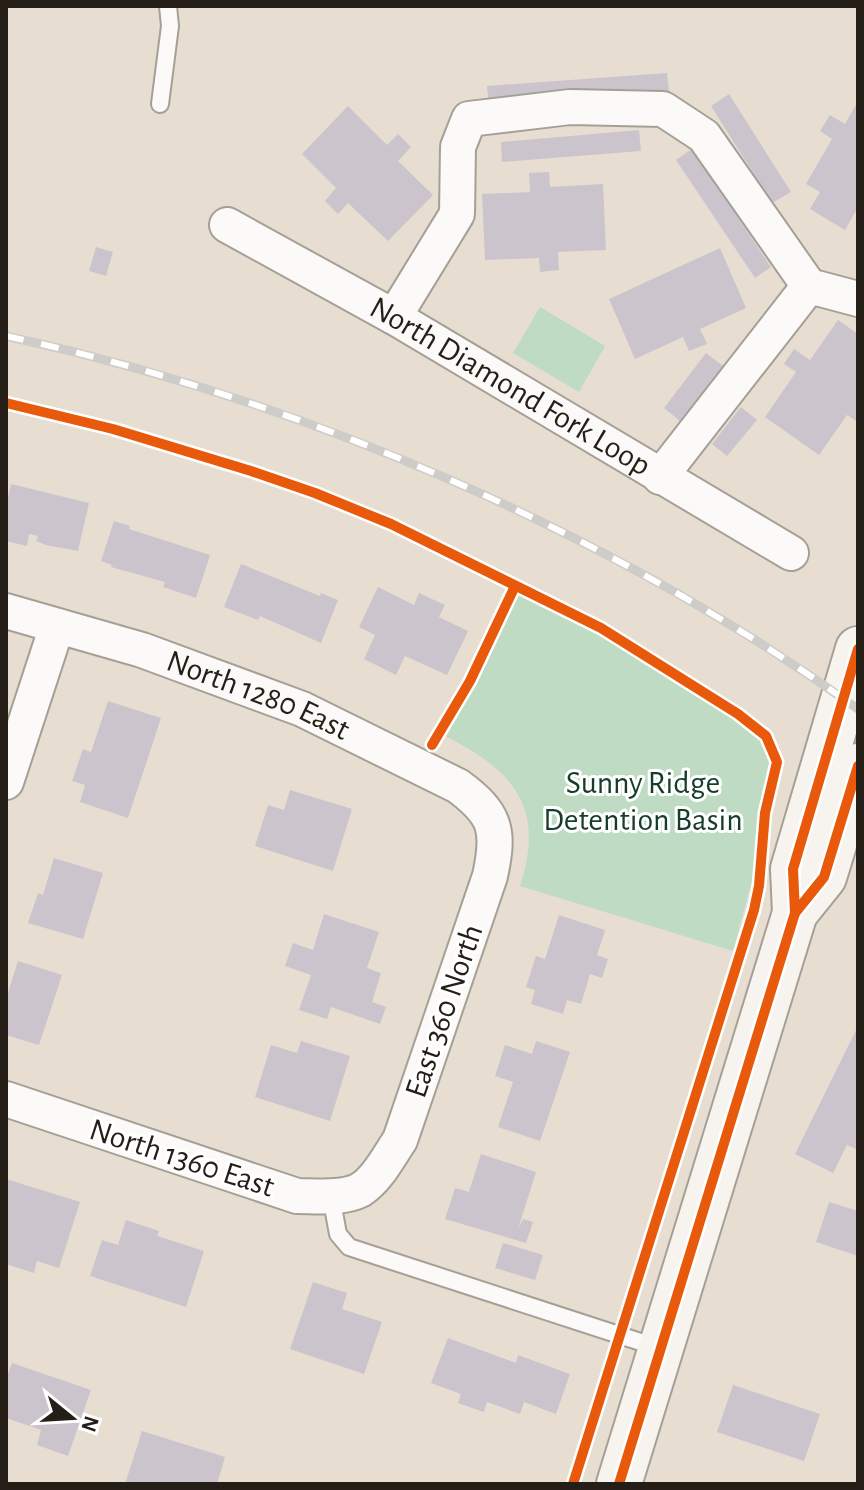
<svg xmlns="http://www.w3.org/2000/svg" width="864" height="1490" font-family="'Alegreya Sans',sans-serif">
	<rect width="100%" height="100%" fill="#e7ded1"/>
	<!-- green -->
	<g fill="#bfdbc3">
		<polygon points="540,307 605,346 579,392 513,353"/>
		<path d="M518,594l75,38 59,35 99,63 16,17 4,11 -11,57 -7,62 -20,74 -213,-65c26,-79 -7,-116 -75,-150l37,-65z"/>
	</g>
	<!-- building -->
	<g fill="#cbc4cd">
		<polygon points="667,73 669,91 489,105 487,86"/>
		<polygon points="729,94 791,192 772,203 711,106"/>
		<polygon points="858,101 858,207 845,230 810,209 820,192 806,184 832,139 820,131 830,115 845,124"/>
		<polygon points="348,106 387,145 398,134 411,147 398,161 433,195 388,241 348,203 338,214 325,201 336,188 302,154"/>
		<polygon points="639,130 641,151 502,162 501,142"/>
		<polygon points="692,149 771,267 755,278 676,160"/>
		<polygon points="549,172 550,187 603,184 606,250 558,252 559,270 540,272 539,258 485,260 482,194 530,192 529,173"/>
		<polygon points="96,247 113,252 106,276 89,271"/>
		<polygon points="720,248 746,308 700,329 707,344 689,351 683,337 635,359 609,299"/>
		<polygon points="838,320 858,334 858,422 847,415 819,455 765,417 796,372 784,364 794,349 810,360"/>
		<polygon points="706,353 723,366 680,421 664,408"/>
		<polygon points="741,407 757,420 727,456 712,444"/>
		<polygon points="11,484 89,503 78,551 46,545 36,541 38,536 29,534 27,546 6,541 6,507"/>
		<polygon points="114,521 130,526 129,529 210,555 196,598 163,587 165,582 111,567 112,565 101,561"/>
		<polygon points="241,564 320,596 321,593 338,600 321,643 260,616 258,620 224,607"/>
		<polygon points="378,587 414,605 419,593 445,605 439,617 468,631 447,675 405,656 396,675 364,659 375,635 359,627"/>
		<polygon points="108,701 161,718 128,818 80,802 85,785 72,781 83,749 91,752"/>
		<polygon points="290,790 352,809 333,871 255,846 268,805 284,810"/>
		<polygon points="54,858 103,873 83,939 28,923 38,893 43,895"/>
		<polygon points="324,914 379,932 367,968 381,973 372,1002 386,1007 380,1024 331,1007 327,1019 299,1010 311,975 285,966 293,943 313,950"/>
		<polygon points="559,915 605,930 597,955 608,959 602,978 590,974 581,1004 567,1000 563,1014 531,1004 535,990 526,987 536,956 545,959"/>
		<polygon points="18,961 62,975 39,1045 6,1035 6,999"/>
		<polygon points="858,1026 858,1144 856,1149 847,1145 833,1173 795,1154"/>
		<polygon points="301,1041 350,1056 330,1121 255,1097 271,1045 297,1053"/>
		<polygon points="536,1041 570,1052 540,1141 498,1127 513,1082 495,1076 505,1045 532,1054"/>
		<polygon points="481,1154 536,1172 518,1229 523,1219 533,1222 526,1243 445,1219 455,1188 469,1192"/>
		<polygon points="6,1179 80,1202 59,1268 37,1261 34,1273 6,1264"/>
		<polygon points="829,1202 858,1211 858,1256 816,1242"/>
		<polygon points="126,1220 159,1231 157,1236 204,1251 186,1307 90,1276 102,1240 118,1245"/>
		<polygon points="503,1243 543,1255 535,1280 495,1268"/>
		<polygon points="313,1282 347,1293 342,1309 382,1322 364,1374 290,1349"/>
		<polygon points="448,1338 516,1363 518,1355 570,1374 556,1414 524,1402 520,1414 487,1402 484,1412 458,1403 461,1394 431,1383"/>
		<polygon points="12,1363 91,1390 68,1456 37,1445 41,1430 6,1418 6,1379"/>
		<polygon points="733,1385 820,1414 804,1461 717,1432"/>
		<polygon points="142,1431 225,1457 217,1484 125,1484"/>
	</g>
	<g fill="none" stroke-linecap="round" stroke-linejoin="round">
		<defs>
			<g id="service">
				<polyline points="160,104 170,26 168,6"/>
				<polyline points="331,1196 338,1234 349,1247 659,1348"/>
			</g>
			<g id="minor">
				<path id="s1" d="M227,225l167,92 397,236"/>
				<polyline points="394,317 457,214 458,147 469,119 570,107 663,109 704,136 809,286 858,299"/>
				<polyline points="660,477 809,286"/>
				<path id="s2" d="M6,611l136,39 160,59 156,77c38,28 42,44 32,90l-90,264c-11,16 -23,40 -40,50 -17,9 -44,6 -63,6l-291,-97"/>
				<polyline points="6,782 57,626"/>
			</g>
			<g id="secondary">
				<polyline points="795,913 824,877 858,766"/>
				<polyline points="619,1484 795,913 793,869 858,649"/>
			</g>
		</defs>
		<!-- service casing -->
		<use href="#service" stroke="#a69f96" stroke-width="20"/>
		<!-- minor casing -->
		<use href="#minor" stroke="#a69f96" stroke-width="38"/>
		<!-- secondary casing -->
		<use href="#secondary" stroke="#a69f96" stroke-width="48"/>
		<!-- service -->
		<use href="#service" stroke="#fbfaf8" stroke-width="16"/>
		<!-- minor -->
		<use href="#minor" stroke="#fbfaf8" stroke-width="34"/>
		<!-- secondary -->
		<use href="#secondary" stroke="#f7f4ef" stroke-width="44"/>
		<defs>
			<path id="rail" d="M6,336c299,65 603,195 852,373"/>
		</defs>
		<!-- rail casing -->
		<use href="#rail" stroke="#ceccc8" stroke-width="9"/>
		<!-- rail -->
		<use href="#rail" stroke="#fff" stroke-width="6" stroke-dasharray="18" stroke-linecap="butt"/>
		<defs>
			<g id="cycleway">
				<polyline points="6,403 113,429 251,471 315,493 391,524 601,628 738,714 766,736 777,762 765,813 759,886 754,910 573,1484"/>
				<polyline points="432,745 470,681 515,586"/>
				<polyline points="795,913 824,877 858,766"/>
				<polyline points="619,1484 795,913 793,869 858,649"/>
			</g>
		</defs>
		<!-- cycleway casing -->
		<use href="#cycleway" stroke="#fff" stroke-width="15"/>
		<!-- cycleway -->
		<use href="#cycleway" stroke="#e8590c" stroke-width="10"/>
	</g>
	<g text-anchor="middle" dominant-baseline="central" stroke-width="6" stroke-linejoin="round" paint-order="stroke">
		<!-- street labels -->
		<g font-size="32" fill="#241e16" stroke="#fff">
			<text stroke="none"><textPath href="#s1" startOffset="326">North Diamond Fork Loop</textPath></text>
			<text stroke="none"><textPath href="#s2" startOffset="266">North 1280 East</textPath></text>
			<text transform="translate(444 1011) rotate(-71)">East 360 North</text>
			<text transform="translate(182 1158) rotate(18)">North 1360 East</text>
		</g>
		<!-- park labels -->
		<g font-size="32" fill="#153d2a" stroke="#fff">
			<text x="643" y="783">Sunny Ridge<tspan x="643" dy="37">Detention Basin</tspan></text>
		</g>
	</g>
	<!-- border -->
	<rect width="864" height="1490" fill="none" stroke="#241e16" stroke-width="16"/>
	<!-- north arrow -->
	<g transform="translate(72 1418) rotate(108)" stroke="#ffffff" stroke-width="6" paint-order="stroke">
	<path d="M0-6L14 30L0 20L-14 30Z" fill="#241e16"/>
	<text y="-12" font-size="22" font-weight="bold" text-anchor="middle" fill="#241e16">N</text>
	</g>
</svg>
